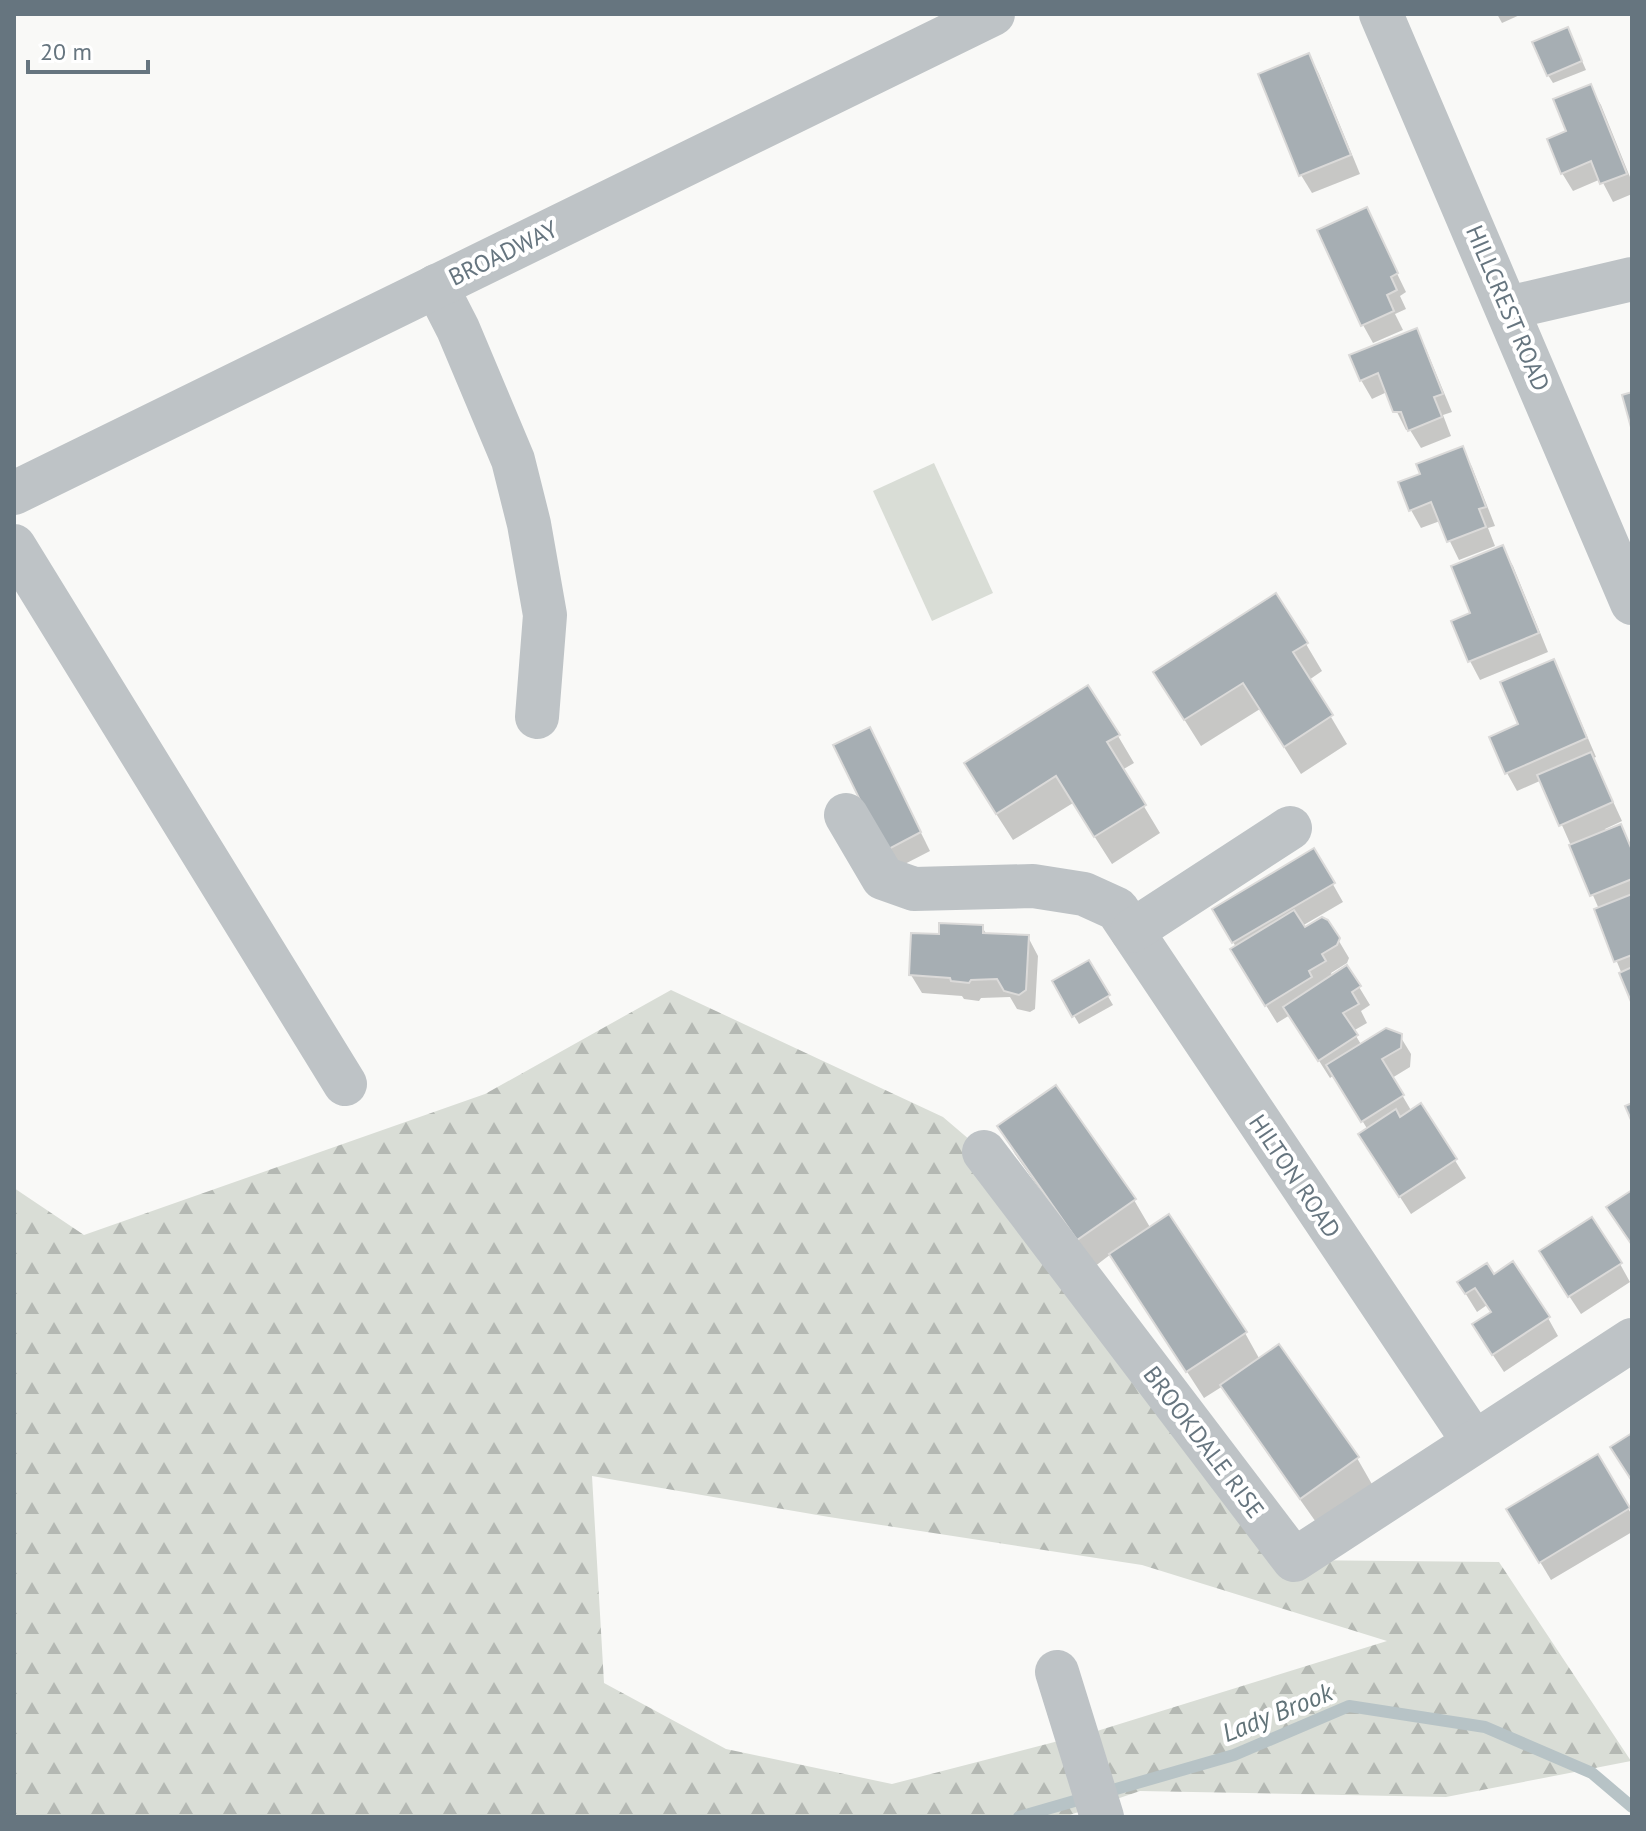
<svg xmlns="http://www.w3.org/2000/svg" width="1646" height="1831" font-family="'PT Sans',sans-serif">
	<defs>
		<pattern id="forest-firs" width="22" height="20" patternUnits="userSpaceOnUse" patternTransform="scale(2)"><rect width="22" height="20" fill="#d9ddd6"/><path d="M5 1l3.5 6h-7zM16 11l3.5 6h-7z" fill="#b4b8b3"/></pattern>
	</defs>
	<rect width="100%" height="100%" fill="#f9f9f7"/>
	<!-- green -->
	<polygon fill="#d9ddd6" points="934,463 993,593 932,621 873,491"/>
	<!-- forest -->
	<path fill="url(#forest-firs)" fill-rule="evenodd" d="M671,990l272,127 41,35 310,408 205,2 132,199 -185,36 -306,-6 -76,26h-1050v-629l70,47 401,-141zM592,1476l237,41 313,48 245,76 -290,90 -205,53 -166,-35 -122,-66z"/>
	<!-- shadow -->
	<g fill="#0003">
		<polygon points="1497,14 1522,14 1502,23"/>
		<polygon points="1572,38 1586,70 1553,83 1548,75"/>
		<polygon points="1309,55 1319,74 1360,174 1312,193 1301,175"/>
		<polygon points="1590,87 1601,105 1632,182 1632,194 1613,202 1601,179 1573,191 1562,173 1569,133"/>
		<polygon points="1366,210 1406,292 1400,296 1406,309 1395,314 1403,330 1373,343 1363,325"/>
		<polygon points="1416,331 1426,349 1452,412 1443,415 1451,436 1421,448 1410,430 1406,430 1387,392 1372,399 1361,380"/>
		<polygon points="1462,448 1472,467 1495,526 1488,528 1495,546 1459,560 1440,521 1421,528 1411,510 1423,475"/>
		<polygon points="1502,547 1513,566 1548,652 1480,680 1470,661 1473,614"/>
		<polygon points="1306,644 1322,671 1309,680 1347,744 1301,774 1260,709 1201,746 1172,700"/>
		<polygon points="1553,662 1563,680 1596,757 1593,758 1622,821 1605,829 1607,832 1621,826 1632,847 1632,999 1596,910 1599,909 1542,780 1517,791 1507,773 1521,725"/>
		<polygon points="1118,736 1134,763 1122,770 1160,833 1112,864 1073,803 1013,840 982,792"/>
		<polygon points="879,748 930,851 897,868 887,850"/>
		<polygon points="1314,851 1343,902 1302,926 1304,930 1327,921 1349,958 1347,963 1331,973 1333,977 1359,987 1370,1005 1361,1011 1367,1023 1353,1031 1362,1046 1400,1036 1411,1054 1410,1067 1392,1078 1412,1112 1421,1106 1466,1178 1411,1214 1371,1152 1368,1130 1334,1075 1330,1078 1290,1015 1277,1023 1243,968 1236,947 1214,910"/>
		<polygon points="982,927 987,935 1028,937 1038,956 1035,1009 1030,1012 1017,1009 1010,997 981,998 979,1001 964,999 962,996 922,993 911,975 941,936"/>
		<polygon points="1088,962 1113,1005 1079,1024 1054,982"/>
		<polygon points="999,1126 1134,1200 1151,1229 1245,1333 1260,1360 1279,1347 1357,1458 1373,1486 1318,1525 1239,1413 1223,1386 1204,1398 1111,1254 1094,1267 1015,1154"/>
		<polygon points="1620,1264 1630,1282 1581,1314 1552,1270"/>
		<polygon points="1493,1277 1548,1318 1558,1336 1504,1372 1485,1343 1492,1313 1487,1305 1477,1312 1459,1283"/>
		<polygon points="1597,1456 1632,1515 1632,1532 1551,1580 1509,1510"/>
	</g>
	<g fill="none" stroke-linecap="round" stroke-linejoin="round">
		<!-- stream -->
		<polyline stroke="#b7c3c6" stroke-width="12" points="1019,1817 1234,1755 1349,1706 1485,1727 1592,1773 1632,1807"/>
	</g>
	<!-- building -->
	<g fill="#a6aeb3" stroke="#dbdad9" stroke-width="2">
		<polygon points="1568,27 1582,61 1547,76 1532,42"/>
		<polygon points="1309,53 1351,155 1299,176 1258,74"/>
		<polygon points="1591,84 1627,174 1600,184 1591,161 1561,174 1547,139 1566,131 1553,99"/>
		<polygon points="1367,207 1398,273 1391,277 1397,290 1387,295 1394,311 1361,326 1317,230"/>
		<polygon points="1417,328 1443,394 1434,397 1442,417 1408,431 1401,412 1393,412 1378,373 1360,381 1349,355"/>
		<polygon points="1632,392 1632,431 1622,395"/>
		<polygon points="1463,446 1486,507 1479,509 1486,527 1447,542 1431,502 1409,511 1398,482 1420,474 1416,464"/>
		<polygon points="1503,545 1539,633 1468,662 1451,621 1470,613 1451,566"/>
		<polygon points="1276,593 1308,643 1293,652 1333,715 1284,747 1243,683 1184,720 1153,672"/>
		<polygon points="1554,659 1587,738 1505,774 1489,737 1518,724 1500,682"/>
		<polygon points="1088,685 1120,735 1107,742 1146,805 1094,837 1056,776 996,814 964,763"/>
		<polygon points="870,727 921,832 885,851 833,745"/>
		<polygon points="1591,752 1613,802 1559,826 1537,775"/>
		<polygon points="1621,824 1632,850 1632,879 1590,896 1569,845"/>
		<polygon points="1314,848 1335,883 1232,943 1212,909"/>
		<polygon points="1632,894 1632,955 1614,962 1594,909"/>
		<polygon points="1294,910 1305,927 1322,917 1328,920 1340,938 1337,945 1322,954 1326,961 1309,971 1312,977 1265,1006 1230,949"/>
		<polygon points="939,923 983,925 983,933 1029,935 1026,990 1019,995 1004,991 997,979 971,980 969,983 951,981 950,978 909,975 911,933 939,934"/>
		<polygon points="1089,960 1110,995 1072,1017 1052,981"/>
		<polygon points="1347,965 1361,986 1352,992 1359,1004 1343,1013 1358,1035 1318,1061 1283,1007"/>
		<polygon points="1632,967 1632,1004 1619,973"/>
		<polygon points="1386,1028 1402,1034 1401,1048 1382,1059 1404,1095 1361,1122 1326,1065"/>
		<polygon points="1056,1085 1136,1199 1077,1240 997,1126"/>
		<polygon points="1421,1103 1457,1159 1399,1197 1358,1134 1396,1109 1400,1117"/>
		<polygon points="1632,1103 1632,1122 1625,1106"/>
		<polygon points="1632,1190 1632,1245 1606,1207"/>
		<polygon points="1169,1214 1247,1332 1186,1372 1109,1254"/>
		<polygon points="1592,1217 1622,1263 1568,1297 1539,1251"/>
		<polygon points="1513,1261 1550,1317 1492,1355 1472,1324 1491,1312 1475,1288 1465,1294 1457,1282 1487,1263 1494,1274"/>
		<polygon points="1279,1344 1359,1457 1300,1499 1220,1385"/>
		<polygon points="1632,1433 1632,1481 1610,1447"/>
		<polygon points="1598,1454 1630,1508 1539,1563 1506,1509"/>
	</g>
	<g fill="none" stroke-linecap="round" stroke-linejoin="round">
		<!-- minor -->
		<g stroke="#bec3c6" stroke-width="44">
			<polyline points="1381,14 1632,603"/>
			<polyline points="436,286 458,329 513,460 529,524 545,615 537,717"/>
			<polyline points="1508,308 1632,279"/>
			<polyline points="14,493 993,14"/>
			<polyline points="14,546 345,1084"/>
			<polyline points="846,815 883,878 914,889 1033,886 1084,894 1117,909 1474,1442"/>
			<polyline points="1132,931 1290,828"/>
			<polyline points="984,1152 1294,1560 1632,1340"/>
			<polyline points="1057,1672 1102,1817"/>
		</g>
	</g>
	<g text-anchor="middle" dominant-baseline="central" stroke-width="8" stroke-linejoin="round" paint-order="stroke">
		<!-- street labels -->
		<g font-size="24" fill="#66757f" stroke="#fff">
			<text transform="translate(503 253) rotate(-26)">BROADWAY</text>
			<text transform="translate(1508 308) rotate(67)">HILLCREST ROAD</text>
			<text transform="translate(1295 1176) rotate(56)">HILTON ROAD</text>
			<text transform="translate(1204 1442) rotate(53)">BROOKDALE RISE</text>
		</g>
		<!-- water labels -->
		<g font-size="26" font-style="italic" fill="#617378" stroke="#fff">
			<text transform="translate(1277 1712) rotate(-22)">Lady Brook</text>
		</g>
	</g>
	<!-- border -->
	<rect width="1646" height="1831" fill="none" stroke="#66757f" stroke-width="32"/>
	<!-- scale -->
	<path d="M28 60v12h120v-12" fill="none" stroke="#66757f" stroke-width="4"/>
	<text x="40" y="60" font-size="24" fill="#66757f" stroke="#ffffff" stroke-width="6" paint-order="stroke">20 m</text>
</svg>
